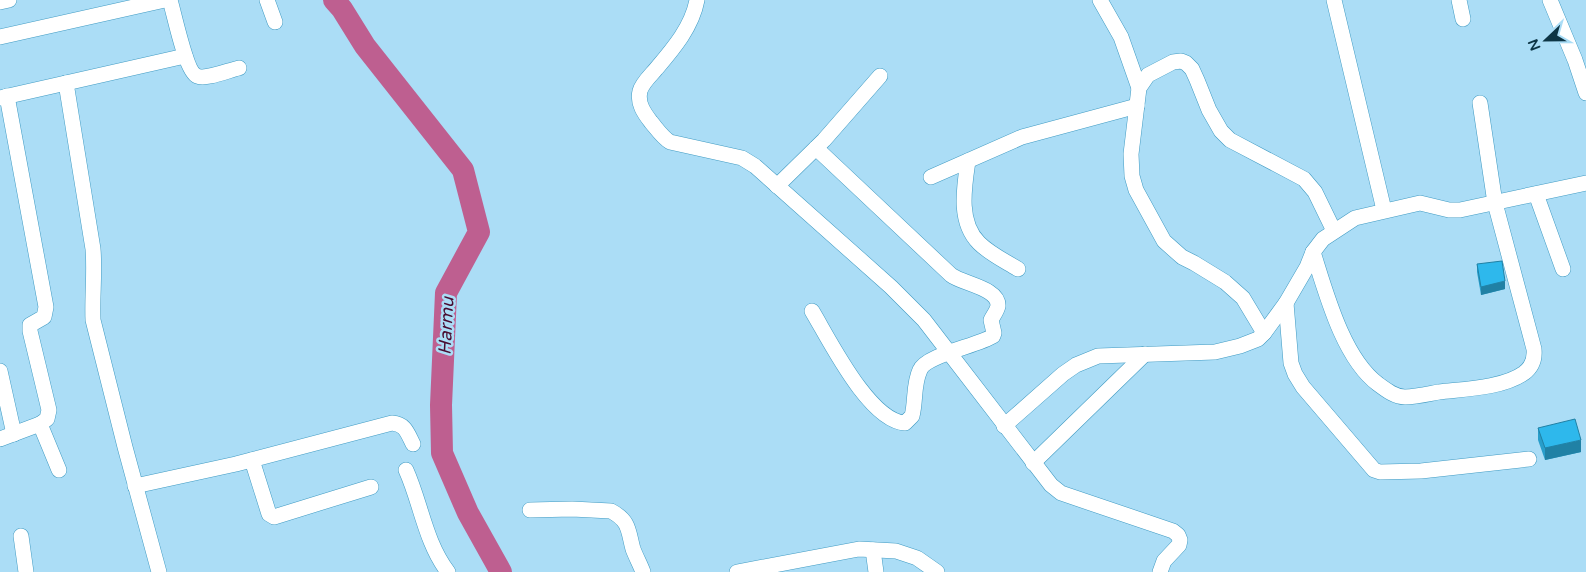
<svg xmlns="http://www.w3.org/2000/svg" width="1586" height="572" font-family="'Varela Round',sans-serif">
	<rect width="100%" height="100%" fill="#abddf6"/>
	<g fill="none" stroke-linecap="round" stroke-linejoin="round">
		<!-- river -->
		<polyline stroke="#be5f90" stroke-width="22" points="334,0 342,9 365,46 463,170 479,232 446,293 441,405 442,453 468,513 501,572"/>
		<defs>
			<g id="minor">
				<path d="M170,0c4,13 16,72 27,76 9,4 32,-6 42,-8"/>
				<polyline points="267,0 275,22"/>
				<path d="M697,0c-5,27 -24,49 -41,69 -5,6 -14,14 -16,22 -3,12 4,22 11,31 6,7 11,15 19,20l72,16 13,8 136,121 33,33 127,165 10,8 112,38 5,4 2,5 -1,5 -15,16 -4,11"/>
				<polyline points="1100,0 1121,37 1139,88"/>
				<polyline points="1334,0 1384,210"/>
				<polyline points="1459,0 1463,19"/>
				<polyline points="1550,0 1575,60 1586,93"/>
				<polyline points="0,2 9,0"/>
				<polyline points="0,37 165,0"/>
				<path d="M66,83l27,166c2,23 -1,47 0,71l32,127 34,125"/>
				<polyline points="0,98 185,56"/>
				<path d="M968,161c-4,27 -10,61 11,82 11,11 26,18 39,26"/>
				<polyline points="931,177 1022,137 1137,106"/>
				<polyline points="777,186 824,140 880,76"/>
				<polyline points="1536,194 1563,269"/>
				<path d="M1313,252c13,41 30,106 65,132 8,6 17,13 27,13 11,0 23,-3 34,-5 25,-3 64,-4 85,-19 8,-6 11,-14 10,-24l-39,-146 -15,-100"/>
				<polyline points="1286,303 1291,363 1295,374 1303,387 1374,470 1380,472 1421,471 1529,459"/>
				<path d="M812,311c17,28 57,110 93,112l7,-7c4,-15 1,-31 8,-46 6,-15 57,-24 73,-34l1,-3 -3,-13c2,-4 6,-9 7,-14 1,-18 -35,-22 -47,-31l-135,-127"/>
				<polyline points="1264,333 1243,298 1225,282 1194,263 1182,257 1164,241 1136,190 1132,176 1131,154 1139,88 1148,75 1173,62 1181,61 1186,63 1192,69 1197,80 1209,110 1221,131 1230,140 1304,179 1315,192 1334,231"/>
				<polyline points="0,371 14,434"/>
				<polyline points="40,424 59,470"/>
				<polyline points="1004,426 1063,374 1076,365 1098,356 1215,352 1240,346 1258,339 1264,333 1286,303 1307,267 1313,252 1323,239 1355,218 1420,203 1449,210 1460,210 1586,183"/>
				<polyline points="0,439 40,424 47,419 49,410 30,331 30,325 44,317 46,307 7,96"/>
				<polyline points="252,460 269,514 274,517 371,487"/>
				<polyline points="1033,463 1145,354"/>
				<path d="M406,470c15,33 19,72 42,102"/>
				<path d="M135,486l101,-22 156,-41c13,1 15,9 21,21"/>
				<path d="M530,510l42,-1 39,2c19,10 17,20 22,38 3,8 7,15 10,23"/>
				<polyline points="21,536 26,572"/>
				<polyline points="873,550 876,572"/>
				<polyline points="737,572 859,549 896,551 917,558 937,572"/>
			</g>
		</defs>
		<!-- minor casing -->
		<use href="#minor" stroke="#409bc3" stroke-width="16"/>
		<!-- minor -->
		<use href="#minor" stroke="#fff" stroke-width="15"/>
	</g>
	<!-- wall -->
	<g fill="#289ecb">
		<polygon points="1477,264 1505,289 1481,295 1477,272"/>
		<polygon points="1538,428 1581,452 1545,460 1538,440"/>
	</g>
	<!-- shaded-wall -->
	<g fill="#2081a5">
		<polygon points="1505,281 1505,289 1481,295 1481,287"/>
		<polygon points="1581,440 1581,452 1545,460 1545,448"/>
	</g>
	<!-- building -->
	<g fill="#2eb8ec" stroke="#2081a5">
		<polygon points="1502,261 1505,281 1481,287 1477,264"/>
		<polygon points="1575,419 1581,440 1545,448 1538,428"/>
	</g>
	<g text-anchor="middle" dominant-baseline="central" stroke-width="5" stroke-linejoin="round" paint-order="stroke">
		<!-- water labels -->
		<g font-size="18" font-style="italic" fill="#490c30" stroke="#abddf6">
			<text transform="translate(446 326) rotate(-87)">Harmu</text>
		</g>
	</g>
	<!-- north arrow -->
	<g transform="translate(1546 40) rotate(248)" stroke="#abddf6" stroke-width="4" paint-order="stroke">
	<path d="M0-4L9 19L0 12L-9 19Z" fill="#0d3545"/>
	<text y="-8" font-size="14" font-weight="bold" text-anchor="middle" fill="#0d3545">N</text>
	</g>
</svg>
